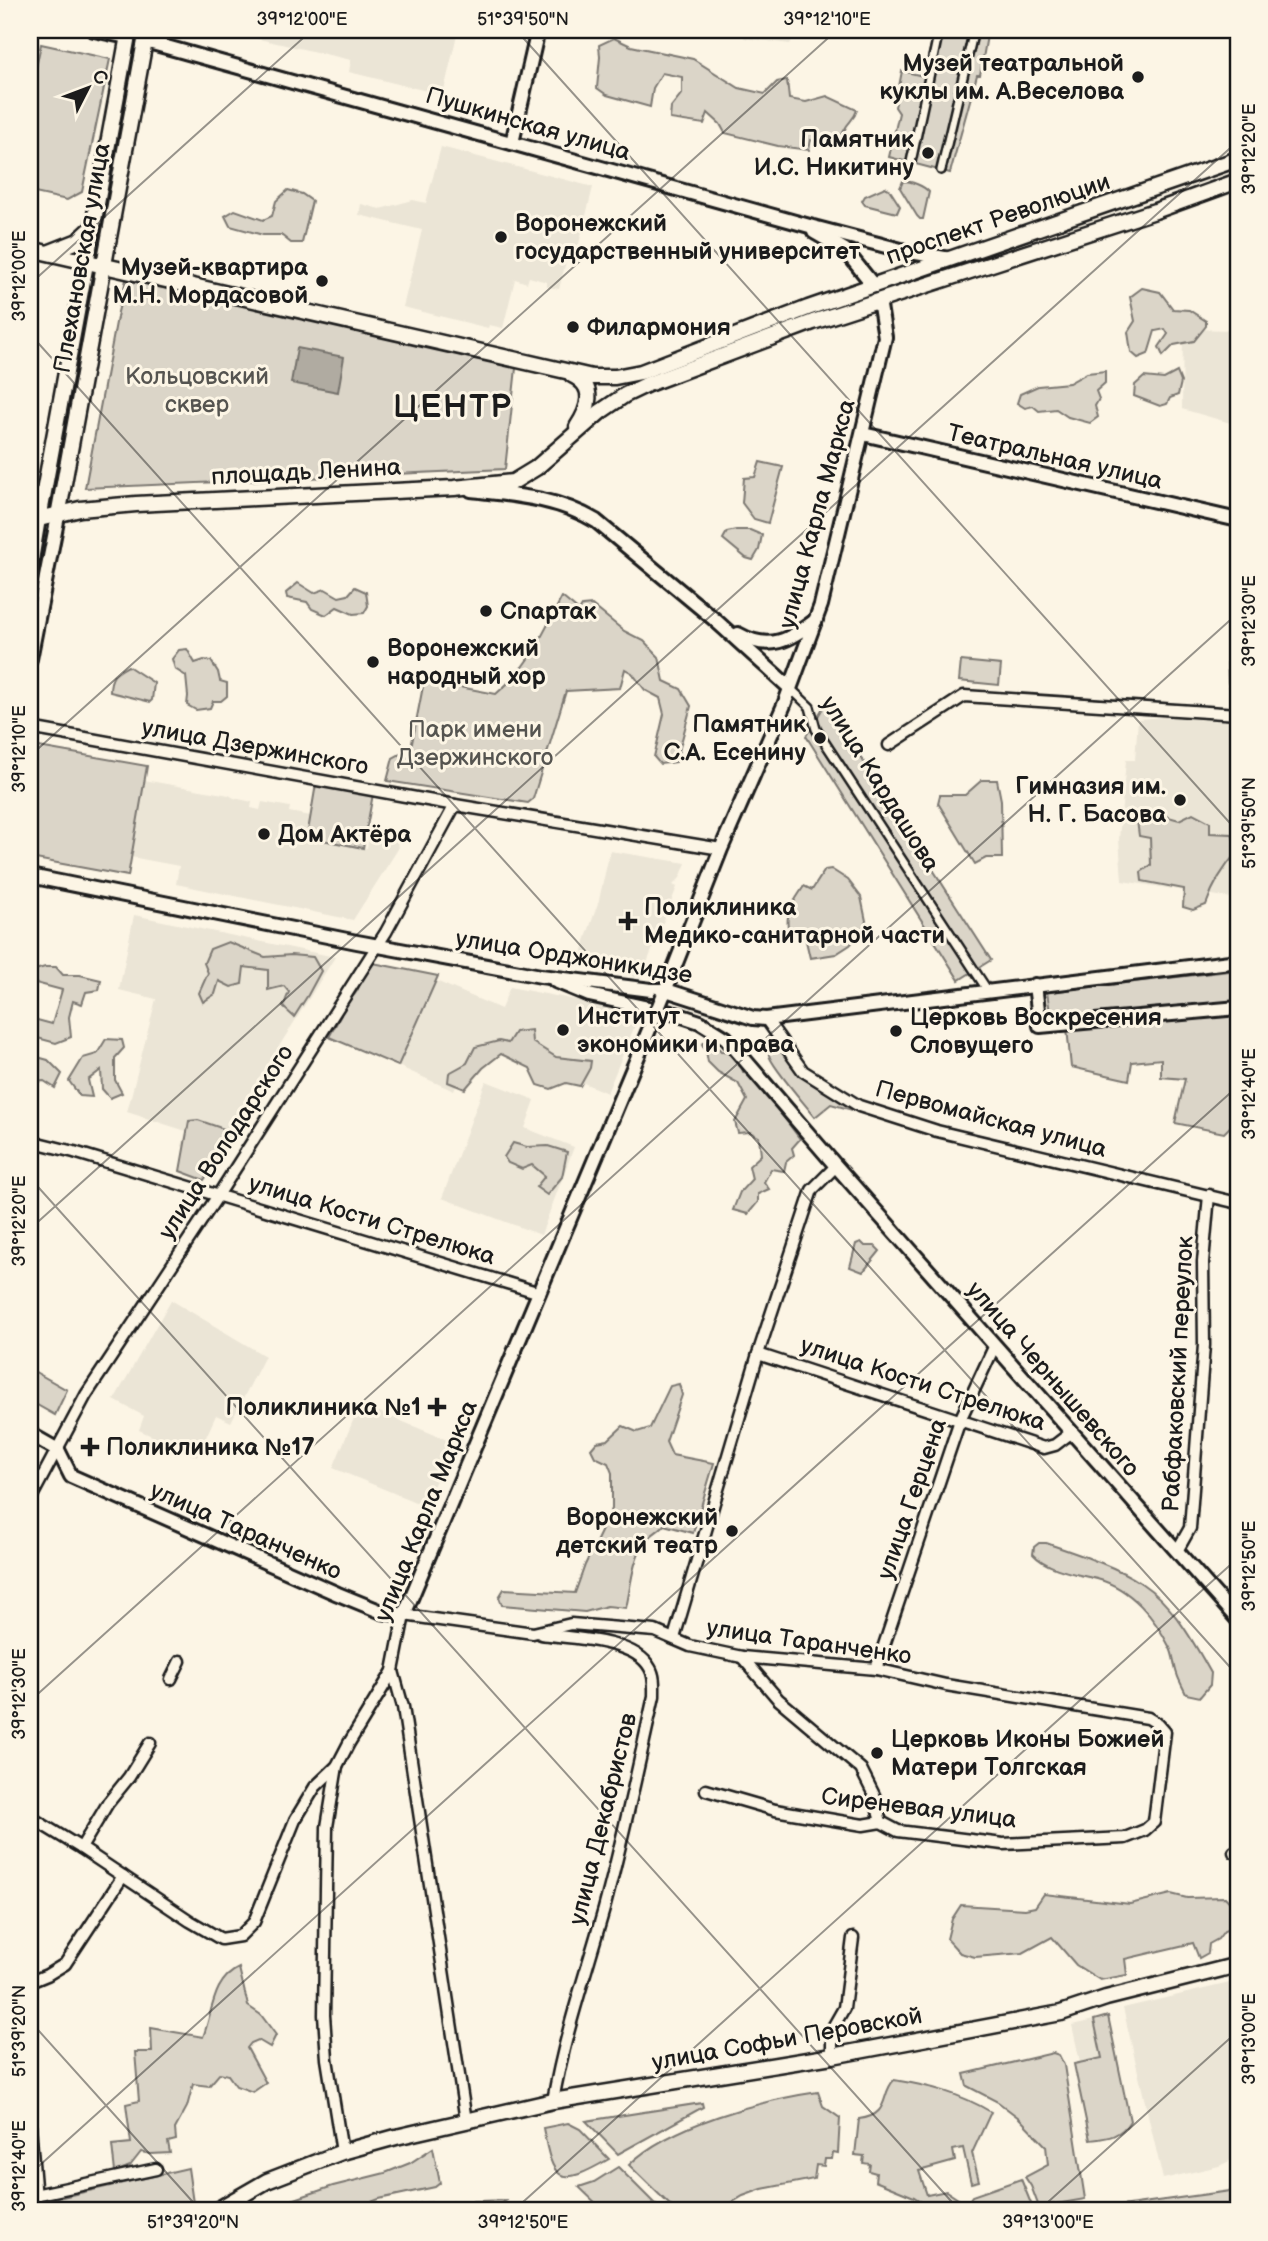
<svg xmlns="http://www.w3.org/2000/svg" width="1268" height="2241" font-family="'Balsamiq Sans',sans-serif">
	<rect width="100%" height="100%" fill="#fcf5e5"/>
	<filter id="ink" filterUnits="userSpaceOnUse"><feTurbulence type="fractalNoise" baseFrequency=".0143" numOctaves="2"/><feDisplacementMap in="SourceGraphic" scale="14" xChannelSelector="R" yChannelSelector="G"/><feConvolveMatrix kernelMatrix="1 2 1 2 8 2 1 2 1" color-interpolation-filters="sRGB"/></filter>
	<g filter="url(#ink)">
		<!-- built -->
		<g fill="#ebe5d6">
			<polygon points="220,30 458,30 443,95 349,72 351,60"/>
			<polygon points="746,30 797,30 790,44 744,38"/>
			<polygon points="441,147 593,187 578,248 570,246 559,289 547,287 547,282 529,277 527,283 515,279 503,328 489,325 488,328 403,307 422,230 359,215 361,204 380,209 413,200 426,203"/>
			<polygon points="1183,329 1238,330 1238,417 1236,416 1234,424 1182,409"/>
			<polygon points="1166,717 1238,722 1238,899 1122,881 1119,839 1126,760 1135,760 1138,719"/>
			<polygon points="144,780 229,795 234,798 252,802 251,808 260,810 262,802 290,807 289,812 311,816 307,837 367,848 369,836 378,830 386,829 394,834 397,839 398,849 353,920 176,884 179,866 131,857"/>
			<polygon points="610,851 686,863 680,878 673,885 677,887 641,978 580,966 585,941 599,900"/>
			<polygon points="134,915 335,957 209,1158 182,1146 186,1131 127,1112 156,999 119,990"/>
			<polygon points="436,981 501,1009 510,987 591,1003 638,1018 607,1093 489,1042 471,1082 460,1077 454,1091 398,1066"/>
			<polygon points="486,1081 535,1100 525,1128 574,1147 541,1235 442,1198"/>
			<polygon points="171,1300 265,1356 231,1422 216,1415 197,1457 139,1430 144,1416 114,1400"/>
			<polygon points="360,1404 452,1442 425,1506 333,1468"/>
			<polygon points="1238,1981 1238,2157 1219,2166 1163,2179 1123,2008"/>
			<polygon points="1094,2020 1102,2058 1080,2062 1072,2025"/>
		</g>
		<!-- green -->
		<g fill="#dbd5c8" stroke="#7c7872" stroke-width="2">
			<polygon points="919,30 988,30 980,75 977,75 950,173 889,157 899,113 895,107 902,71 923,76 932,41 917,36"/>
			<path d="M614,38l17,8 62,13 46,29 26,6 12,-12 10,-2 2,19 17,3 21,-6 30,14c-3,10 -8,11 -12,19 -6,10 -3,10 -14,18l-20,-7 -2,10 -31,-4 -53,-13 -5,-9 -12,-11 -4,11 -34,-5 1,-12 11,-14v-16l-20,-4 -9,15 -3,19 -43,-12 -10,-7 3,-31 -1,-12z"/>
			<polygon points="41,44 110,59 82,192 67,200 30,192 30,96"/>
			<path d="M903,181c8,0 21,5 26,11l-6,27h-3l-3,-3 -17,-28z"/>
			<polygon points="885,187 889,189 900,206 897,213 865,205 862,201 865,196"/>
			<polygon points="288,190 302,194 312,201 302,243 291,243 281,235 263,235 230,226 225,216 235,210 263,220 272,216 276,201"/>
			<polygon points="126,280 284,314 516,368 505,469 85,488 118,312"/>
			<polygon points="1142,288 1160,292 1173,309 1189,310 1206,321 1206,326 1194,341 1174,345 1163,356 1159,347 1168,334 1165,329 1155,331 1148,354 1138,358 1131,352 1128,332 1135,321 1130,297"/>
			<polygon points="1105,371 1105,383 1096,391 1099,399 1095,406 1098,417 1090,423 1068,417 1056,409 1039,411 1033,406 1025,408 1017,403 1020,394 1038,386 1069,383 1087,373"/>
			<polygon points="1177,372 1181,382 1178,395 1170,398 1167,404 1160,406 1134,396 1135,385 1144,377 1164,379"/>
			<polygon points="760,462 783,467 768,523 754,519 742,503 744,478 755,477"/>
			<polygon points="736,530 750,530 762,535 759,550 753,560 746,558 723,539 727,532"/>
			<polygon points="298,583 314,593 325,589 339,597 348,595 355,587 366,592 368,606 364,613 353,614 337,607 326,615 312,609 307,602 287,598 286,593"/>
			<path d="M562,597l17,14 3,-5 10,-1 32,26 20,10 15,16 5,24 17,8 10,17 -15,56 -16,2 -6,-7 10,-43 -4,-16 -15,-8 -13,-17 -7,-4 -5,19 -54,3 -33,108 -5,4 -141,-22 6,-23 18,-10 13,-67 10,2 5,-5 10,7 47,9c34,-28 46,-59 66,-97z"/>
			<polygon points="1236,634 1238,634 1238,694 1232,693 1228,682 1227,643"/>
			<polygon points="187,649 195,663 204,660 211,661 218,672 220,681 227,683 227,696 221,701 213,701 210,708 196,710 187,705 188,696 186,676 175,669 172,659 179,650"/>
			<polygon points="961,661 1001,665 999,685 959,681"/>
			<path d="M128,666l26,17 -2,17 -2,2 -40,-10c0,-16 5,-19 18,-26z"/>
			<polygon points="826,703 991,960 959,980 806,736"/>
			<polygon points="33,746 147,766 128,876 30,858 30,764"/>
			<polygon points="982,780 997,780 1001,800 1002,858 986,858 975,864 938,803 940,795 965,795"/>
			<polygon points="316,784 373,794 363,848 307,837"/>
			<path d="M1144,810l35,10 14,-7 17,9v11l22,1 6,17c-15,17 -25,33 -32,54l-13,5 -10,-3 1,-18 -42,-8 -1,-9 10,-7 -1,-27 -11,-2 -2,-16z"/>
			<path d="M831,869l17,11 13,17 5,24 -5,12 -11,12 -14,9 -26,4 -7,-30h-15c-3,-17 8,-29 16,-42l8,4 13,-20z"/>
			<polygon points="228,942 265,957 291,955 313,957 321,971 308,995 294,1017 283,1007 289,992 284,986 268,990 268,970 244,967 242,984 231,987 219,981 215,994 203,1002 199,993 208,973 204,963 210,949"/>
			<path d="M373,963l65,13 -40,90 -69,-29 12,-22 -1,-2c4,-10 13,-14 18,-24 4,-10 2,-12 9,-22l3,1z"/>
			<polygon points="45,967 56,967 63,975 80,975 101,980 99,990 86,992 82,1004 73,1001 69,1017 71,1037 56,1043 30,1036 30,1018 52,1024 62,990 32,982 35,970"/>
			<polygon points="1238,970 1238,1004 1051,1020 1047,992"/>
			<polygon points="1238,1014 1238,1119 1224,1133 1175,1123 1185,1079 1161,1077 1161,1059 1132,1062 1129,1080 1071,1067 1067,1028"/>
			<polygon points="531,1030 532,1042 556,1057 591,1061 590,1068 580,1086 566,1083 551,1089 538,1085 530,1068 501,1054 483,1068 465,1089 448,1082 449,1073 467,1063 475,1047 499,1041 508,1043 515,1032"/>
			<path d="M770,1033l31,42 55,36 -25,-7 -16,13c-9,-12 -44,-51 -46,-62 -1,-7 1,-15 1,-22z"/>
			<polygon points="106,1039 122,1040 124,1048 115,1058 115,1080 122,1093 110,1098 102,1089 101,1070 88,1080 92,1097 80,1096 69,1081 83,1058 97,1054"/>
			<polygon points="710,1039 721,1051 730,1052 740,1061 743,1072 757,1082 800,1139 792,1148 794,1155 786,1162 784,1171 771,1169 764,1182 769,1189 758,1194 758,1202 748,1214 733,1210 740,1192 752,1179 749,1166 761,1155 759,1137 750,1132 738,1133 735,1122 747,1100 738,1083 718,1072 708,1062 706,1051 702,1044"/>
			<polygon points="30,1055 48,1060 62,1074 55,1088 44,1081 30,1082"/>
			<polygon points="198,1120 233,1132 230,1141 204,1180 180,1171 189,1121"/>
			<polygon points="513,1143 527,1147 548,1146 567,1152 562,1177 547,1195 536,1187 545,1176 532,1165 522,1169 508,1163 504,1157"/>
			<polygon points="861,1242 865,1246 875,1246 880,1251 863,1272 850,1267 856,1244"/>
			<polygon points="30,1369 67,1390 55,1415 30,1401"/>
			<path d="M679,1384l3,11 -16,47 6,13 42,8 -21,70 -29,-8c-6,7 -16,11 -20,18 -12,19 -13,44 -18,65l-19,-2 -22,6 -83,-7 -3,-8 5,-8 71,4 10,-28 27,-56v-36l-4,-10 -13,-6 -4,-8 6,-7 11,-2 15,-14 14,6 13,-4 20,-42z"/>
			<path d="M1039,1543h7c29,10 70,23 95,40 32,21 52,58 70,90l-1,12 -10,12 -14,-3c-3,-7 -7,-13 -9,-20 -3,-8 -3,-18 -7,-26 -15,-30 -39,-60 -73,-69 -20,-5 -50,-9 -64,-25l1,-7z"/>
			<polygon points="1044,1894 1130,1904 1171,1894 1187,1898 1225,1897 1236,1909 1238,1909 1238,1926 1224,1931 1218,1939 1209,1944 1208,1953 1199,1958 1193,1943 1125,1959 1127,1975 1100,1980 1076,1965 1052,1937 1023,1953 975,1957 960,1953 947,1939 952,1919 961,1905 1025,1909 1035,1907"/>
			<path d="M239,1968l9,38 13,9 15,20 -6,12 -12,-7 -7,3 -4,5 19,35 -13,9 -17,-6 -8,-11 -8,-2 -11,13 -16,-2 -6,23 -12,22 1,11 -8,2 2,11 -19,1 -10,-2 -11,14 -15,6 -3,-27 19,-2 -5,-39 13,-3 -4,-49h17l-1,-24 52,9c10,-25 9,-57 36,-69z"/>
			<path d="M1108,2016l22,105c-10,16 -22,17 -40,19l-16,-76 28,-6 -8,-38z"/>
			<polygon points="1053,2053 1059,2055 1064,2065 1085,2199 1039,2207 1031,2186 1025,2177 1048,2165 1046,2146 1019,2118 998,2102 967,2086 964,2074"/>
			<path d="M894,2080c37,6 65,13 97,32l-19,41 7,28 -8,2 -8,-35 -10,2 2,11 -36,10 8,24 19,-4 15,10 -7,10h-19l-21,-14 -39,-16 1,-8 -7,-2 1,-7 -7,-1 1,-7 -9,-1 4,-36c32,-4 21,-25 35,-39z"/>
			<path d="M818,2092l5,14 17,12 -2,35 -5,-1 -1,7h-7l-1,7 -8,-1 -2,14 -52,10 -19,7 -25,15h-42l-47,-46c40,-40 134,-65 189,-73z"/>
			<polygon points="702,2103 703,2107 618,2154 586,2121"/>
			<path d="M568,2123l12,6 29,30c-51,30 -56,22 -66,-31z"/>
			<polygon points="433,2148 440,2183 435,2187 379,2199 348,2211 336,2211 327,2208 313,2211 268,2211 292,2200 333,2186 385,2173 410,2163"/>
			<polygon points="618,2167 662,2211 604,2211 579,2187 594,2182"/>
			<polygon points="188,2168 193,2203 186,2211 45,2211 45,2201"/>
			<polygon points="1021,2179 1034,2211 962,2211 972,2196"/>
			<polygon points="1238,2190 1238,2211 1084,2211"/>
			<polygon points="507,2200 487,2211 388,2211 423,2203"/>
		</g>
		<!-- water -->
		<polygon fill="#b0aba1" stroke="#75726c" stroke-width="2" points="297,348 344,357 338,392 291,383"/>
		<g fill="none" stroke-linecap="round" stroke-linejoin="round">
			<defs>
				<g id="pedestrian">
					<polyline points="911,162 939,30"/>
					<polyline points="941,170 974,30"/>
					<polyline points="790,688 810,707 816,729 988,991"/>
				</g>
				<g id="minor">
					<polyline points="30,728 455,805 721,849"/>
					<polyline points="889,745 964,696 1238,714"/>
					<polyline points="766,1019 803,1071 859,1106 937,1131 1238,1203"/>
					<polyline points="30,1141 74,1152 540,1293"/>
					<polyline points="758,1354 1044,1448 1055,1445 1072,1432"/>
					<polyline points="30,1500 86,1395 217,1197 386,932 455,805"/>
					<polyline points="1177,1551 1190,1528 1204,1345 1203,1262 1209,1195"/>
					<path d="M541,1634c28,4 94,5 109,34 5,8 4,19 4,28 -16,71 -31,143 -50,213 -18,64 -40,127 -51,192"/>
					<polyline points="674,1638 758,1354 812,1190 836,1166"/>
					<polyline points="742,1657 778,1699 861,1769 874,1795 881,1822"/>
					<polyline points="876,1669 960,1420 995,1345"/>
					<polyline points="171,1679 180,1661"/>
					<polyline points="337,1766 327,1827 324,2015 327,2059 342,2152"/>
					<polyline points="30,1817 81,1848 190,1921 221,1939 240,1936 254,1922 295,1820 315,1787 337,1766 349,1743 393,1671"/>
					<polyline points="81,1848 108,1803 129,1777 150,1743"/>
					<polyline points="1234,1852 1238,1851"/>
					<polyline points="30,1982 47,1975 65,1964 123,1876"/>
					<polyline points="832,2056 832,2029 844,2008 853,1938"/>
					<polyline points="466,2121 403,1707 393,1671 404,1615 533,1633 571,1624 655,1631 690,1646 742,1657 876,1669 946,1685 1148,1718 1158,1724 1165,1732 1154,1822 1145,1830 1125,1838 1003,1844 898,1831 881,1822 863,1825 775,1810 706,1790"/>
					<polyline points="30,2125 37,2211"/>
					<polyline points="30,2196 156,2169"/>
				</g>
				<g id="tertiary">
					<polyline points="94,30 127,37"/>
					<polyline points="145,41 813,227 905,251 950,259"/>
					<polyline points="512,143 538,30"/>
					<polyline points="814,232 845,250 874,286"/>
					<polyline points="863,434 1238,520"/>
					<path d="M471,490c44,5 87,8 125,31l118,98 76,69"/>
					<polyline points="30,572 39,519"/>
					<path d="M738,634c32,18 52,6 78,-14"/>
					<polyline points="30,659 58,516"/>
					<polyline points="30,876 357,942 541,976 651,990 666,990 753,1018 766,1019 1238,961"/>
					<polyline points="555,981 589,995 676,1014 700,1022 726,1038 836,1166 1238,1620"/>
					<polyline points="1035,985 1040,1026 1238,1008"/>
					<polyline points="663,996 721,849 784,705 821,605 885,337 879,300"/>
					<polyline points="30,1434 58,1450 71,1476 338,1594 382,1612 404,1615 651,1025"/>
				</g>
				<g id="secondary">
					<polyline points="30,249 592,377 615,377 641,372 808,308 1238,159"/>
					<polyline points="50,252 78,241 91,229"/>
					<path d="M572,375c25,11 17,34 5,52"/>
					<polyline points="58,516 147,30"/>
					<polyline points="30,518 39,519 80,509 136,504 454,488 513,482 536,468 600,412 625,395 648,384 813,322 1155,211 1238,181"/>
					<polyline points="39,519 129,30"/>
					<polyline points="215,2211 267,2181 342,2152 396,2137 553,2101 832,2056 1061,2013 1106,1998 1238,1965"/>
				</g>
			</defs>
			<!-- pedestrian casing -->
			<use href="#pedestrian" stroke="#1c1c1c" stroke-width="12"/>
			<!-- minor casing -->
			<use href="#minor" stroke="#1c1c1c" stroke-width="15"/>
			<!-- tertiary casing -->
			<use href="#tertiary" stroke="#1c1c1c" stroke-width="18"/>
			<!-- secondary casing -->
			<use href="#secondary" stroke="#1c1c1c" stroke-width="19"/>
			<!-- pedestrian -->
			<use href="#pedestrian" stroke="#fcf5e5" stroke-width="7"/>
			<!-- minor -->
			<use href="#minor" stroke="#fcf5e5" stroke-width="10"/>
			<!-- tertiary -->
			<use href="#tertiary" stroke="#fcf5e5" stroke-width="12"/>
			<!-- secondary -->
			<use href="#secondary" stroke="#fcf5e5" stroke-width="14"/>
			<defs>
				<polyline id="tertiary-bridge" points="651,1025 663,996"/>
			</defs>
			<!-- tertiary-bridge casing -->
			<use href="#tertiary-bridge" stroke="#1c1c1c" stroke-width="18" stroke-linecap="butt"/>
			<!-- tertiary-bridge -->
			<use href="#tertiary-bridge" stroke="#fcf5e5" stroke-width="12"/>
		</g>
	</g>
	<!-- ticks -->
	<path fill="none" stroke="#1c1c1c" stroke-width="2" stroke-opacity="0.45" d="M516,30l722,802M30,284l282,-254M30,334l1208,1342M30,756l807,-726M30,1178l930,1033M30,1229l1208,-1088M30,1701l1208,-1088M30,2021l171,190M30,2174l1208,-1088M513,2211l725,-653M1038,2211l200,-180"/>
	<!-- markers -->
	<g fill="#1c1c1c" stroke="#fcf5e5" stroke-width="2.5">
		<circle cx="1138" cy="77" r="7"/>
		<circle cx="928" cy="153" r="7"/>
		<circle cx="501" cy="237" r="7"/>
		<circle cx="322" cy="281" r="7"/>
		<circle cx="573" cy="327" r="7"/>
		<circle cx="486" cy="611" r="7"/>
		<circle cx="373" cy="662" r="7"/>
		<circle cx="820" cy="738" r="7"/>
		<circle cx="1180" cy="800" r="7"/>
		<circle cx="264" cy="834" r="7"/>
		<path d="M624.5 910.5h7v7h7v7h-7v7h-7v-7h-7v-7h7z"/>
		<circle cx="563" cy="1030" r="7"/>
		<circle cx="896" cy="1031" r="7"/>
		<path d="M433.5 1396.5h7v7h7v7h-7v7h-7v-7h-7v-7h7z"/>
		<path d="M86.5 1436.5h7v7h7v7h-7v7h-7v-7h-7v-7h7z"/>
		<circle cx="732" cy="1531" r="7"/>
		<circle cx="877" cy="1753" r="7"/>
	</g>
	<g text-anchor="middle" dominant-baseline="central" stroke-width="6" stroke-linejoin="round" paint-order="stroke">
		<!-- poi labels -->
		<g font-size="24" font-weight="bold" fill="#1c1c1c" stroke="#fcf5e5" text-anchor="start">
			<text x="1124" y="63" text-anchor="end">Музей театральной<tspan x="1124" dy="28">куклы им. А.Веселова</tspan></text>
			<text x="914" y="139" text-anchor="end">Памятник<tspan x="914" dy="28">И.С. Никитину</tspan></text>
			<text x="515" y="223">Воронежский<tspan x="515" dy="28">государственный университет</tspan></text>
			<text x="308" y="267" text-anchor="end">Музей-квартира<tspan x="308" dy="28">М.Н. Мордасовой</tspan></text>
			<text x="587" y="327">Филармония</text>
			<text x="500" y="611">Спартак</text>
			<text x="387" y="648">Воронежский<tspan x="387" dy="28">народный хор</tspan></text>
			<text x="806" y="724" text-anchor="end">Памятник<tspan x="806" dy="28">С.А. Есенину</tspan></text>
			<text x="1166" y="786" text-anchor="end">Гимназия им.<tspan x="1166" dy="28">Н. Г. Басова</tspan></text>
			<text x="278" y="834">Дом Актёра</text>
			<text x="644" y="907">Поликлиника<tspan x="644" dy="28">Медико-санитарной части</tspan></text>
			<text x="577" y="1016">Институт<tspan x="577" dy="28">экономики и права</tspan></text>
			<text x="910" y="1017">Церковь Воскресения<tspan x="910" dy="28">Словущего</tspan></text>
			<text x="421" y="1407" text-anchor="end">Поликлиника №1</text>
			<text x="106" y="1447">Поликлиника №17</text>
			<text x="718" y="1517" text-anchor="end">Воронежский<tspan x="718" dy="28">детский театр</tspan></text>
			<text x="891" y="1739">Церковь Иконы Божией<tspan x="891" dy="28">Матери Толгская</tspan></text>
		</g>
		<!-- street labels -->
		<g font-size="24" fill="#1c1c1c" stroke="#fcf5e5">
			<text transform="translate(528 124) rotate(16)">Пушкинская улица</text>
			<text transform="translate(998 219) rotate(-19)">проспект Революции</text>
			<text transform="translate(82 258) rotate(-80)">Плехановская улица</text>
			<text transform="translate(1055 457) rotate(13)">Театральная улица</text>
			<text transform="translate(306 472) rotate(-3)">площадь Ленина</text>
			<text transform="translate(817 514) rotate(-75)">улица Карла Маркса</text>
			<text transform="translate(255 747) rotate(10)">улица Дзержинского</text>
			<text transform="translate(880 784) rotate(58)">улица Кардашова</text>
			<text transform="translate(574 957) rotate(9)">улица Орджоникидзе</text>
			<text transform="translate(991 1119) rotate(15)">Первомайская улица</text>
			<text transform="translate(226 1142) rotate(-57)">улица Володарского</text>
			<text transform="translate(372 1220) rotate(17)">улица Кости Стрелюка</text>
			<text transform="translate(1178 1374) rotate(-87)">Рабфаковский переулок</text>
			<text transform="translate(1053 1379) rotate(49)">улица Чернышевского</text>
			<text transform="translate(923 1384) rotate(18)">улица Кости Стрелюка</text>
			<text transform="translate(912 1499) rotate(-71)">улица Герцена</text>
			<text transform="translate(426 1511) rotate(-68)">улица Карла Маркса</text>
			<text transform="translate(246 1531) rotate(24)">улица Таранченко</text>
			<text transform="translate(809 1642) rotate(8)">улица Таранченко</text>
			<text transform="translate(919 1808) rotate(7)">Сиреневая улица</text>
			<text transform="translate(603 1819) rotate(-76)">улица Декабристов</text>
			<text transform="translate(787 2039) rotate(-10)">улица Софьи Перовской</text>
		</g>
		<!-- park labels -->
		<g font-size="24" fill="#555450" stroke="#fcf5e5">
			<text x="197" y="376">Кольцовский<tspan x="197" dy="28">сквер</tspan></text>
			<text x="475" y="729">Парк имени<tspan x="475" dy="28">Дзержинского</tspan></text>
		</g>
		<!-- district labels -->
		<g font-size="32" font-weight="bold" letter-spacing="2" fill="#1c1c1c" stroke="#fcf5e5">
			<text x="453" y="407">ЦЕНТР</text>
		</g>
	</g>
	<!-- margin -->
	<rect width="1268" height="2241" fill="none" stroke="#fcf5e5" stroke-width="77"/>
	<!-- north arrow -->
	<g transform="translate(88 88) rotate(48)" stroke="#fcf5e5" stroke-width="5" paint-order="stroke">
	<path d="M0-5L12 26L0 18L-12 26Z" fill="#1c1c1c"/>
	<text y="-10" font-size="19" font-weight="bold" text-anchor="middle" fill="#1c1c1c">С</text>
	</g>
	<rect x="38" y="38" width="1192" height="2164" fill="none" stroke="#1c1c1c" stroke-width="2.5"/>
	<g font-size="18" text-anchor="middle" fill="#1c1c1c">
		<text x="302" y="25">39°12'00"E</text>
		<text x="523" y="25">51°39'50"N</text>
		<text x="827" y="25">39°12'10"E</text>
		<text transform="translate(1249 149) rotate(-90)" y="6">39°12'20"E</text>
		<text transform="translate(19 276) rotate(-90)" y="6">39°12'00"E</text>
		<text transform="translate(1249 621) rotate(-90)" y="6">39°12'30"E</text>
		<text transform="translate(19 749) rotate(-90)" y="6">39°12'10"E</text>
		<text transform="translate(1249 823) rotate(-90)" y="6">51°39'50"N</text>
		<text transform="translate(1249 1094) rotate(-90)" y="6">39°12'40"E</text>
		<text transform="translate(19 1221) rotate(-90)" y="6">39°12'20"E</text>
		<text transform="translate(1249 1566) rotate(-90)" y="6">39°12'50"E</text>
		<text transform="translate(19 1694) rotate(-90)" y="6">39°12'30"E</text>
		<text transform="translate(19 2031) rotate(-90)" y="6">51°39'20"N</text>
		<text transform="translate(1249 2039) rotate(-90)" y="6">39°13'00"E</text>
		<text transform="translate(19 2166) rotate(-90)" y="6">39°12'40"E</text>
		<text x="193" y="2228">51°39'20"N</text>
		<text x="523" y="2228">39°12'50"E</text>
		<text x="1048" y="2228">39°13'00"E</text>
	</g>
</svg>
